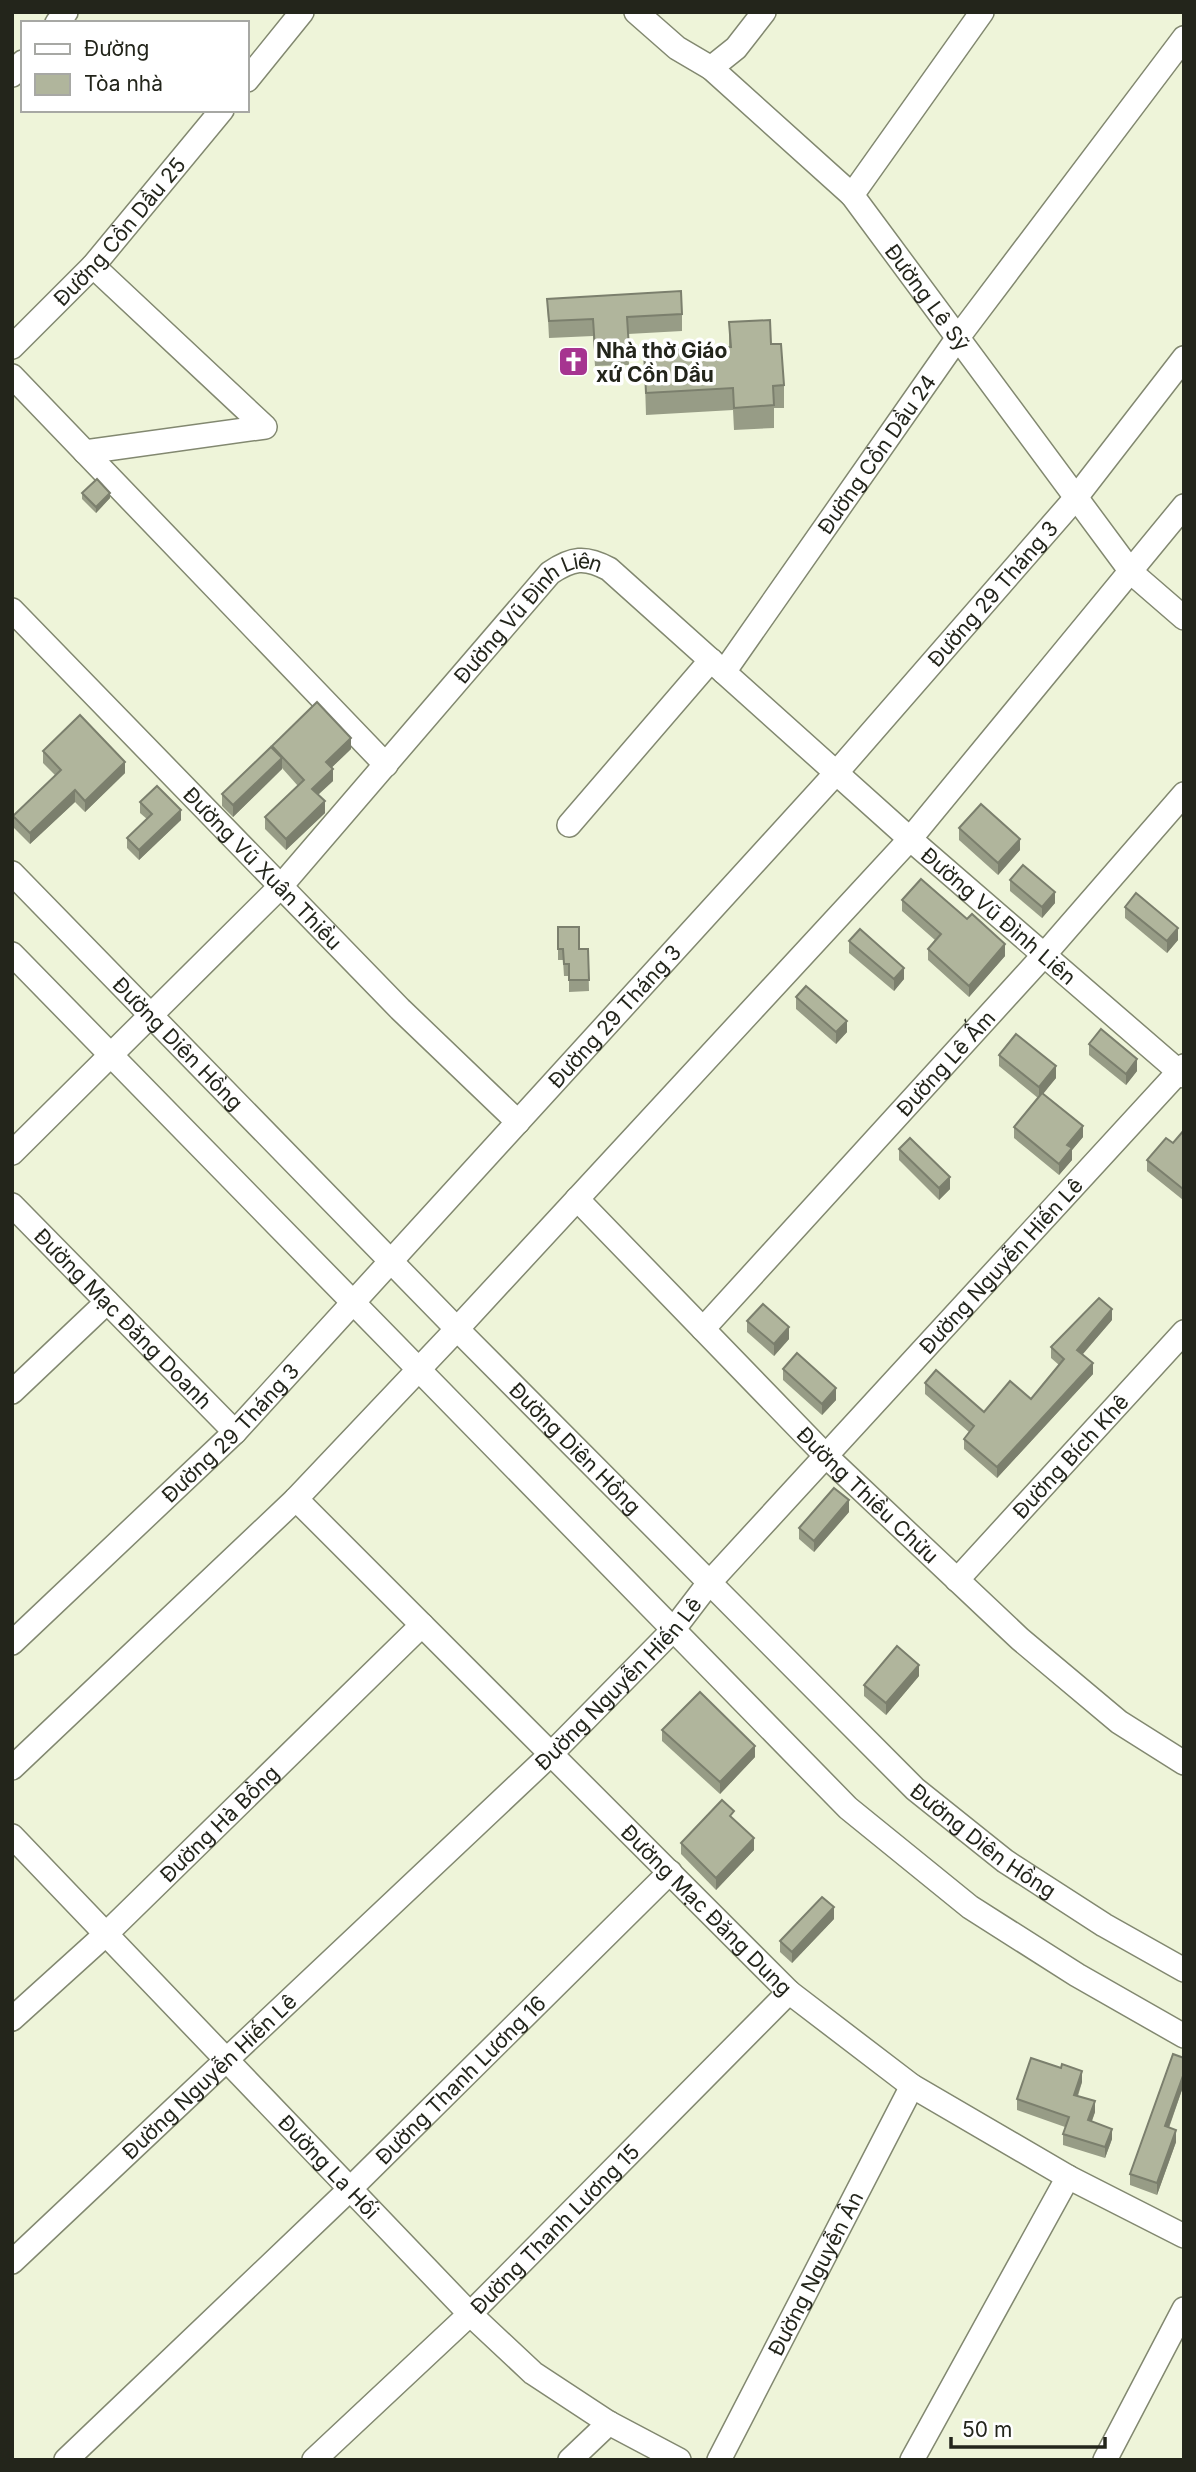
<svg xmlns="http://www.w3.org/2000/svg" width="1196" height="2472" font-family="Inter,sans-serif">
	<rect width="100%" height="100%" fill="#eef4d9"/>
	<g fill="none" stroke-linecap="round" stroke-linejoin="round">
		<defs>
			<g id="minor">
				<path id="s1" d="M636,12l41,36 34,20 141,127 280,378 52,45"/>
				<polyline points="57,23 66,12"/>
				<polyline points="711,68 736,48 764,12"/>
				<polyline points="12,75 23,62"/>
				<polyline points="247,80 302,12"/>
				<polyline points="852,195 982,12"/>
				<path id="s2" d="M12,347l81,-81 129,-156"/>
				<polyline points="12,376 386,765"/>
				<polyline points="85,452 265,427 93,266"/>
				<path id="s3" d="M12,610l388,399 118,113"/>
				<path id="s4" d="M724,672l235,-336 225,-298"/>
				<polyline points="569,825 711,660"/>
				<path id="s5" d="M12,873l445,456 458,460 90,72 99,64 80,45"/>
				<polyline points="12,954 848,1808 970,1907 1077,1975 1184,2036"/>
				<path id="s6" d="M12,1153l269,-267 269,-313c22,-15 35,-17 59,-4l301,270 274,237"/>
				<path id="s7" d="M577,1199l250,258 193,182 99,83 65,41"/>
				<path id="s8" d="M12,1205l223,227"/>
				<path id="s9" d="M703,1329l341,-374 140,-161"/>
				<polyline points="12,1392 107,1302"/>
				<path id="s10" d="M296,1499l493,493 123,94 156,91 116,59"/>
				<path id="s11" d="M957,1580l227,-248"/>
				<path id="s12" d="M12,1643l223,-211 602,-660 237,-272 110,-142"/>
				<polyline points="12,1768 296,1499 457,1329 910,839 1184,506"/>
				<path id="s13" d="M12,1836l458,478 63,59 76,50 70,37"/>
				<path id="s14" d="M12,2019l94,-85 316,-309"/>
				<path id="s15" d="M12,2262l539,-508 122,-124 36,-47 475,-517"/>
				<path id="s16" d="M66,2460l284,-271 320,-317"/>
				<path id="s17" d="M314,2460l156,-146 319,-322"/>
				<polyline points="570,2460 609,2423"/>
				<path id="s18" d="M719,2460l193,-374"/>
				<polyline points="912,2460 1068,2177"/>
				<polyline points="1105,2460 1184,2309"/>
			</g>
		</defs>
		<!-- minor casing -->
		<use href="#minor" stroke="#828870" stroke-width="26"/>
		<!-- minor -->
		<use href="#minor" stroke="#fff" stroke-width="23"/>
	</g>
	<!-- wall -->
	<g fill="#979c86">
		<polygon points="547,299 682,314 682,331 628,334 629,365 595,366 593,336 549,338"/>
		<polygon points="729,322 771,344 784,385 784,408 774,408 774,428 734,430 733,410 646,415 644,351 729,347"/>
		<polygon points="82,493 110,498 96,513 82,499"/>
		<polygon points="272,746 351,749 331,768 333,781 318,795 325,813 286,850 265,829 265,817 298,786 282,768 282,769 233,817 222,806 222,794 272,748"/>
		<polygon points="43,751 125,773 85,812 75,802 30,844 13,827 13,816 55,775 43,763"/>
		<polygon points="140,802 181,820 139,860 127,848 127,838 147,819 140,813"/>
		<polygon points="959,828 1020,850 998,875 959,840"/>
		<polygon points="1010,880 1055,903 1042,918 1010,891"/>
		<polygon points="902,900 967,919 1005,956 969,997 928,960 928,949 935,940 902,911"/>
		<polygon points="1125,907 1178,940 1167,953 1125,918"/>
		<polygon points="558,927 579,949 588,949 589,991 569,992 569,976 564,976 563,960 558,960"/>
		<polygon points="849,941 904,979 894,991 849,953"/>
		<polygon points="796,997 847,1032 836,1044 796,1009"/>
		<polygon points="1089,1044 1137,1071 1126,1085 1089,1055"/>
		<polygon points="999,1055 1056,1078 1043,1093 1083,1137 1072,1150 1072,1160 1059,1175 1014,1138 1014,1127 1038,1098 999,1066"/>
		<polygon points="1184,1130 1184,1199 1183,1200 1147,1171 1147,1160 1173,1143"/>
		<polygon points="899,1149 950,1189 939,1200 899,1160"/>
		<polygon points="1112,1320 1082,1354 1093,1374 997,1478 964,1449 964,1439 969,1432 925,1394 925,1383 984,1412 1031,1399 1059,1365 1051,1358 1051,1347"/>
		<polygon points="747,1321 789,1339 774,1356 747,1332"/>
		<polygon points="783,1369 836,1400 822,1415 783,1380"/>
		<polygon points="849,1512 814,1552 799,1539 799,1528"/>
		<polygon points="919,1676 886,1715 864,1696 864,1685"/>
		<polygon points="662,1730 755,1757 720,1794 662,1741"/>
		<polygon points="681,1843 754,1850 716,1890 681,1854"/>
		<polygon points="834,1919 792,1963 780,1952 780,1941"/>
		<polygon points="1184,2058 1184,2084 1169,2128 1176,2142 1157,2195 1130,2185 1130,2174"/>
		<polygon points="1082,2082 1078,2096 1095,2112 1092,2121 1112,2139 1105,2158 1063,2145 1063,2134 1065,2127 1017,2110 1017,2099"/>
	</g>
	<!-- shaded-wall -->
	<g fill="#7b7f6d">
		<polygon points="110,493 110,498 96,513 96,507"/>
		<polygon points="351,738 351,749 326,773 326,762"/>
		<polygon points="282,758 282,769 233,817 233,805"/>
		<polygon points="125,762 125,773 85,812 85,801"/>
		<polygon points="333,769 333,781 312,800 312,789"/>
		<polygon points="75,790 75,802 30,844 30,833"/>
		<polygon points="325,801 325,813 286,850 286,839"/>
		<polygon points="181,810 181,820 139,860 139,850"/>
		<polygon points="1020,839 1020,850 998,875 998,863"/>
		<polygon points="1055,892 1055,903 1042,918 1042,907"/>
		<polygon points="1178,928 1178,940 1167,953 1167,941"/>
		<polygon points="1005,944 1005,956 969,997 969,986"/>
		<polygon points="904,968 904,979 894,991 894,979"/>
		<polygon points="847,1021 847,1032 836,1044 836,1032"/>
		<polygon points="1137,1059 1137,1071 1126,1085 1126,1074"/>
		<polygon points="1056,1066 1056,1078 1039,1099 1039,1087"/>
		<polygon points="1083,1126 1083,1137 1072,1150 1072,1160 1059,1175 1059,1164 1067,1145"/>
		<polygon points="950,1177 950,1189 939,1200 939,1188"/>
		<polygon points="1112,1309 1112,1320 1077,1361 1077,1350"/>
		<polygon points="789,1327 789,1339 774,1356 774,1344"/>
		<polygon points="1093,1363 1093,1374 997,1478 997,1467"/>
		<polygon points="836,1388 836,1400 822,1415 822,1404"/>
		<polygon points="849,1500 849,1512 814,1552 814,1541"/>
		<polygon points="919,1665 919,1676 886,1715 886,1703"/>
		<polygon points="755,1746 755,1757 720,1794 720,1782"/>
		<polygon points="754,1838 754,1850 716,1890 716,1878"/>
		<polygon points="834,1907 834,1919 792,1963 792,1952"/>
		<polygon points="1082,2071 1082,2082 1074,2105 1074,2095"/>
		<polygon points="1184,2073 1184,2084 1165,2138 1165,2126"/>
		<polygon points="1095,2101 1095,2112 1088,2131 1088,2120"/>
		<polygon points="1112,2129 1112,2139 1105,2158 1105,2147"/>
		<polygon points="1176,2130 1176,2142 1157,2195 1157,2183"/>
	</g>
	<!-- building -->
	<g fill="#b0b59c" stroke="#7b7f6d" stroke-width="2">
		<polygon points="681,291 682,314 627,317 629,348 595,349 593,319 549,321 547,299"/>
		<polygon points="770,320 771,344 781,344 784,385 773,386 774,405 734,408 733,388 646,393 644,351 731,347 729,322"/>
		<polygon points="97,479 110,493 96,507 82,493"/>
		<polygon points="317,702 351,738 326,762 333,769 312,789 325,801 286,839 265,817 304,780 272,746"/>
		<polygon points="80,715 125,762 85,801 75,790 30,833 13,816 61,770 43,751"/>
		<polygon points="271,747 282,758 233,805 222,794"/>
		<polygon points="157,786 181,810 139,850 127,838 152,814 140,802"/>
		<polygon points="981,804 1020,839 998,863 959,828"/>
		<polygon points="1023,865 1055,892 1042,907 1010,880"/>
		<polygon points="921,879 967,919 972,914 1005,944 969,986 928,949 941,934 902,900"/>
		<polygon points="1136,893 1178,928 1167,941 1125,907"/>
		<polygon points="558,927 579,927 579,949 588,949 589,980 569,980 569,964 564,964 563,949 558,949"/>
		<polygon points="860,929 904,968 894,979 849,941"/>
		<polygon points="806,986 847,1021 836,1032 796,997"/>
		<polygon points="1101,1029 1137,1059 1126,1074 1089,1044"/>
		<polygon points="1016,1034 1056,1066 1039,1087 999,1055"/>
		<polygon points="1042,1093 1083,1126 1067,1145 1072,1148 1059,1164 1014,1127"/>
		<polygon points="1184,1130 1184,1188 1183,1189 1147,1160 1166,1138 1173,1143"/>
		<polygon points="910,1138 950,1177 939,1188 899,1149"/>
		<polygon points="1099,1298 1112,1309 1077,1350 1093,1363 997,1467 964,1439 974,1426 925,1383 936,1370 984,1412 1010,1381 1031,1399 1064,1359 1051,1347"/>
		<polygon points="763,1304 789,1327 774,1344 747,1321"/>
		<polygon points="797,1353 836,1388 822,1404 783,1369"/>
		<polygon points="834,1488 849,1500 814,1541 799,1528"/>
		<polygon points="897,1646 919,1665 886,1703 864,1685"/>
		<polygon points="700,1692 755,1746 720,1782 662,1730"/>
		<polygon points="722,1800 734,1811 730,1816 754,1838 716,1878 681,1843"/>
		<polygon points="822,1897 834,1907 792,1952 780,1941"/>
		<polygon points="1173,2054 1184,2058 1184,2073 1165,2126 1176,2130 1157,2183 1130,2174"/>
		<polygon points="1031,2058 1061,2068 1062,2064 1082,2071 1074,2095 1095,2101 1088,2120 1112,2129 1105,2147 1063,2134 1069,2117 1017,2099"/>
	</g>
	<!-- icons -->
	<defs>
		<symbol id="church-square" viewBox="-11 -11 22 22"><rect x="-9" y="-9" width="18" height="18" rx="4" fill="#a63490" stroke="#fff"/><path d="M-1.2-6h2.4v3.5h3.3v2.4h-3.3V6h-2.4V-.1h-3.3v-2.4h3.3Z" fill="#fff"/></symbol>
	</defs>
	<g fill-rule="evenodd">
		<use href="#church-square" x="556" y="344" width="35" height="35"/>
	</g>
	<g text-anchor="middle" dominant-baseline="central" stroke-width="7" stroke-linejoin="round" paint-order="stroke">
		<!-- street labels -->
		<g font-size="21" fill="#23251b" stroke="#fff">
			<text stroke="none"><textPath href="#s2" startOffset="158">Đường Cồn Dầu 25</textPath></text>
			<text stroke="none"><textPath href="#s1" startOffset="411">Đường Lê Sỹ</textPath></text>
			<text stroke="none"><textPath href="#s4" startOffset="266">Đường Cồn Dầu 24</textPath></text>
			<text stroke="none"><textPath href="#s12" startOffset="1437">Đường 29 Tháng 3</textPath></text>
			<text stroke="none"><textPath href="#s6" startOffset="749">Đường Vũ Đình Liên</textPath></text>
			<text stroke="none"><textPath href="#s3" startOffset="360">Đường Vũ Xuân Thiều</textPath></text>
			<text stroke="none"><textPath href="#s6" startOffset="1377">Đường Vũ Đình Liên</textPath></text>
			<text stroke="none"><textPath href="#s12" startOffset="870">Đường 29 Tháng 3</textPath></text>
			<text stroke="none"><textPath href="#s5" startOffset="238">Đường Diên Hồng</textPath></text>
			<text stroke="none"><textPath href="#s9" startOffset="360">Đường Lê Ấm</textPath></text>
			<text stroke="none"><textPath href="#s15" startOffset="1405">Đường Nguyễn Hiến Lê</textPath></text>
			<text stroke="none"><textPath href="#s8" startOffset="159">Đường Mạc Đăng Doanh</textPath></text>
			<text stroke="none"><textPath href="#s12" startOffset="303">Đường 29 Tháng 3</textPath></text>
			<text stroke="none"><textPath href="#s5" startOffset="805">Đường Diên Hồng</textPath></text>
			<text stroke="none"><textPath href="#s11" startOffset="168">Đường Bích Khê</textPath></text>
			<text stroke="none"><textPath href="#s7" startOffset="415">Đường Thiều Chửu</textPath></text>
			<text stroke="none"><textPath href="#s15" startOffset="838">Đường Nguyễn Hiến Lê</textPath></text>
			<text stroke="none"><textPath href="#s14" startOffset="285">Đường Hà Bồng</textPath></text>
			<text stroke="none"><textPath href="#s5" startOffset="1372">Đường Diên Hồng</textPath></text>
			<text stroke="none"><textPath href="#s10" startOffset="581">Đường Mạc Đăng Dung</textPath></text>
			<text stroke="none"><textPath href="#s15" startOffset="271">Đường Nguyễn Hiến Lê</textPath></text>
			<text stroke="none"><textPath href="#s16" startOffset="548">Đường Thanh Lương 16</textPath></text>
			<text stroke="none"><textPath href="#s13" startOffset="458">Đường La Hối</textPath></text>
			<text stroke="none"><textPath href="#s17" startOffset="334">Đường Thanh Lương 15</textPath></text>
			<text stroke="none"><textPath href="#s18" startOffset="210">Đường Nguyễn Ân</textPath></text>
		</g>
		<!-- poi labels -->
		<g font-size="21" font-weight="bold" fill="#23251b" stroke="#fff" text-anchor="start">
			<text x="596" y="350">Nhà thờ Giáo<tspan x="596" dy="24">xứ Cồn Dầu</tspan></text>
		</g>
	</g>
	<!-- border -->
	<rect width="1196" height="2472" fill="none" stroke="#23251b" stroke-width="28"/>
	<!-- legend -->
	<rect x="21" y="21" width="228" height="91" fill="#ffffff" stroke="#a7a8a4" stroke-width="2"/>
	<rect x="35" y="44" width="35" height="10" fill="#ffffff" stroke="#a7a8a4" stroke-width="2"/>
	<text x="84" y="56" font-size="21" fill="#23251b">Đường</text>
	<rect x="35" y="74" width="35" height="21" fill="#b0b59c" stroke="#a7a8a4" stroke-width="2"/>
	<text x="84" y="91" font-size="21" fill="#23251b">Tòa nhà</text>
	<!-- scale -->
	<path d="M951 2437v10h154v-10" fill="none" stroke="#23251b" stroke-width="3.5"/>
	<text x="962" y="2437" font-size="21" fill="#23251b" stroke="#ffffff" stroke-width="5" paint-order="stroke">50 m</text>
</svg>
